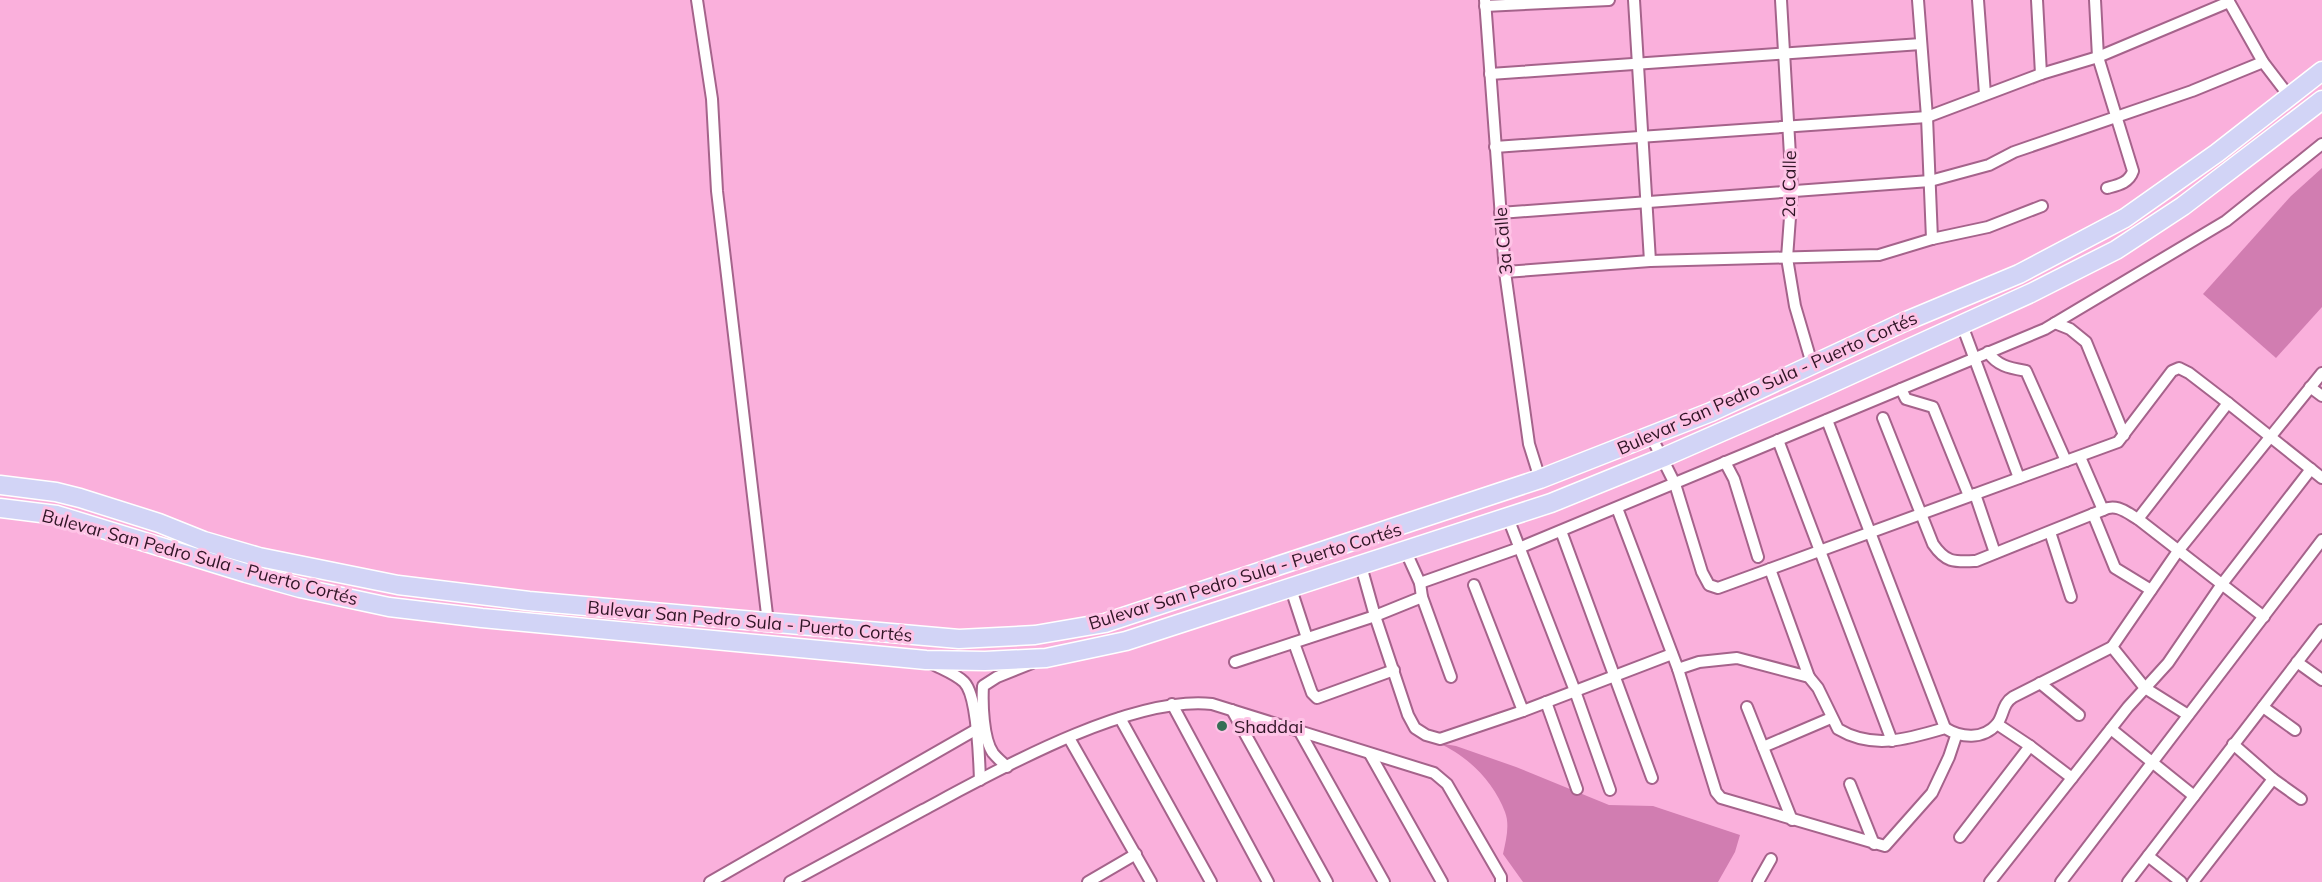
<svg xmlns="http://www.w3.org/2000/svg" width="2322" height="882" font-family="Mulish,sans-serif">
	<rect width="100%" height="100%" fill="#fab0dc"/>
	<!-- green -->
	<g fill="#d17db1">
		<polygon points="2322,168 2322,307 2276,358 2203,294 2291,196"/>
		<path d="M1438,743l18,3 60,21 93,38 44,1 87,29 -5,17 -17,30h-195l-20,-28c3,-14 7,-29 2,-42 -11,-30 -38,-57 -67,-69z"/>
	</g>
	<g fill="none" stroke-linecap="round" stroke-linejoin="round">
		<defs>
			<g id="street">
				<polyline points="697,0 712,99 717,191 768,623"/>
				<polyline points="1485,0 1505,272 1529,444 1540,479"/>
				<polyline points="1634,0 1650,261"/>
				<polyline points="1781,0 1792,190 1787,258 1795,306 1812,364"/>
				<polyline points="1918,0 1927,117 1932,239"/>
				<polyline points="1978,0 1985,94"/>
				<polyline points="2037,0 2041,74"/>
				<path d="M2095,0l3,57 35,114c-4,12 -15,14 -26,17"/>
				<polyline points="2228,0 2263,62 2289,96"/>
				<polyline points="1485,6 1609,0"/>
				<polyline points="1490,74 1921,44"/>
				<polyline points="1495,147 1927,117 2041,74 2098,57 2229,2"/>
				<polyline points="1500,213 1930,181 1989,165 2014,152 2192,91 2263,62"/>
				<polyline points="1505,272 1650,261 1879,255 1932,239 1988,227 2042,206"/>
				<polyline points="2055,323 2070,329 2086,342 2124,435"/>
				<polyline points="1962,325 2019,478"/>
				<path d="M1988,352c9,14 22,16 38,19l40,90"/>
				<polyline points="2310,387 2322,396"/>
				<polyline points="1901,389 1906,399 1933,407 1969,496"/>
				<path d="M1883,418l50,126c13,19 21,18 43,17l127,-51"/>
				<polyline points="1827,420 1945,728"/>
				<polyline points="1651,436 1675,484 1702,572 1709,585 1718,588 2118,442 2172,371 2179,368 2189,373 2228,403 2322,478"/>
				<polyline points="1778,440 1892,741"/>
				<path d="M2080,457l23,53c13,-7 23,2 35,9l126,98"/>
				<polyline points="1725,462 1734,479 1758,557"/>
				<polyline points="1975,494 1995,553"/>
				<polyline points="1617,508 1678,669 1716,792 1721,798 1885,846 1932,793 1949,757 1956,736"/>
				<polyline points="2093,514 2115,568 2151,590"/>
				<polyline points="1508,518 1575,691 1610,790"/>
				<polyline points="2138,519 2228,403"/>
				<polyline points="1561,531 1652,778"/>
				<polyline points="2050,532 2071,597"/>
				<polyline points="1406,552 1420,583 1422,597 1451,677"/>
				<polyline points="1361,566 1375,616 1408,715 1415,728 1426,735 1440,739 1523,711 1672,654"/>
				<polyline points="1770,569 1809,677"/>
				<polyline points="1420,583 1519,548 2045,329 2226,221 2322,144"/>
				<polyline points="1474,585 1523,711"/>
				<polyline points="1291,589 1307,638"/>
				<polyline points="1294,643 1312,693 1317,698 1394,670"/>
				<polyline points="2112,647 2145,688 2188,715"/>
				<polyline points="1235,662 1375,616 1422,597"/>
				<polyline points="2297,662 2322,680"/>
				<path d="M931,663c11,6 25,11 33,19 14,14 15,77 16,98"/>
				<path d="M1678,669l21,-7 38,-4 72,19 9,11 20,41c35,21 70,10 107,-1 16,10 38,12 52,-4 7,-9 5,-20 16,-27l99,-50 66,-96 144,-178"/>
				<polyline points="2040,683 2079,715"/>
				<polyline points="1546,702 1577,789"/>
				<polyline points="1172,704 1268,882"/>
				<polyline points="1747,707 1792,820"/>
				<polyline points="2263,707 2295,730"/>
				<polyline points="1232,710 1327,882"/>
				<polyline points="1120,718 1211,882"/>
				<polyline points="1997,724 2030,746"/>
				<polyline points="2111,729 2194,796"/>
				<polyline points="1300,732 1384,882"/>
				<polyline points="1069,738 1151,882"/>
				<polyline points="2233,744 2273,779 2301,799"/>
				<polyline points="1763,747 1831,718"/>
				<polyline points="1370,754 1442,882"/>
				<path d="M1007,767c-5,-5 -10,-9 -14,-14 -10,-14 -11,-50 -10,-67l14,-9 35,-14"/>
				<polyline points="1850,784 1874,844"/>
				<polyline points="1960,837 2030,746 2072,778"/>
				<polyline points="2148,856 2181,882"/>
				<polyline points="710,882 977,729"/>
				<path d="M790,882c44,-24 89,-48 133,-72 73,-39 207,-115 289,-106l222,69 13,11 54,93v5"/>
				<polyline points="1088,882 1136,854"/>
				<polyline points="1758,882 1771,859"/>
				<polyline points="1990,882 2128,707 2168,663 2222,584 2311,469"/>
				<polyline points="2061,882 2322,540"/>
				<polyline points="2128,882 2322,630"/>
				<polyline points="2193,882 2273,779"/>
			</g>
			<g id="highway">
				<polyline points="0,485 56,492 80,498 159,523 204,541 259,557 398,585 529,601 959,639 1035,635 1105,623 1540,479 1711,412 1904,322 2019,274 2125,218 2217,153 2322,71"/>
				<polyline points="0,508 57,515 246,573 300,588 389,607 482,618 926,660 985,661 1046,658 1126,641 1551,503 1662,458 1815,391 2031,293 2116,250 2183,206 2322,100"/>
			</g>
		</defs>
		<!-- street casing -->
		<use href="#street" stroke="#a5638b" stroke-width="14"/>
		<!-- highway casing -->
		<use href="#highway" stroke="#fff" stroke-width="21"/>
		<!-- street -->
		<use href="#street" stroke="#fff" stroke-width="10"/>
		<!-- highway -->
		<use href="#highway" stroke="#d2d4f6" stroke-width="18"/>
	</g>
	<!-- markers -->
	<circle fill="#366e55" stroke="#fec3e6" stroke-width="2" cx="1222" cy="726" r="6"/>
	<g text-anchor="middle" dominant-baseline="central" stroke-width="6" stroke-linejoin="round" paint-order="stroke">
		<!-- street labels -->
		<g font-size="18" fill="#301526" stroke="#fec3e6">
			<text transform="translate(1789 184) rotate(-89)">2a Calle</text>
			<text transform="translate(1503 241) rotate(-95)">3a Calle</text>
			<text transform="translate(1767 383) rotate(-24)">Bulevar San Pedro Sula - Puerto Cortés</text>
			<text transform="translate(200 557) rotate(15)">Bulevar San Pedro Sula - Puerto Cortés</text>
			<text transform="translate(1245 576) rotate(-17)">Bulevar San Pedro Sula - Puerto Cortés</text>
			<text transform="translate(750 621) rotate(5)">Bulevar San Pedro Sula - Puerto Cortés</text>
		</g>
		<!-- poi labels -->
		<g font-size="18" fill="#301526" stroke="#fec3e6" text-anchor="start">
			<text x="1234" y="726">Shaddai</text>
		</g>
	</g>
</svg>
